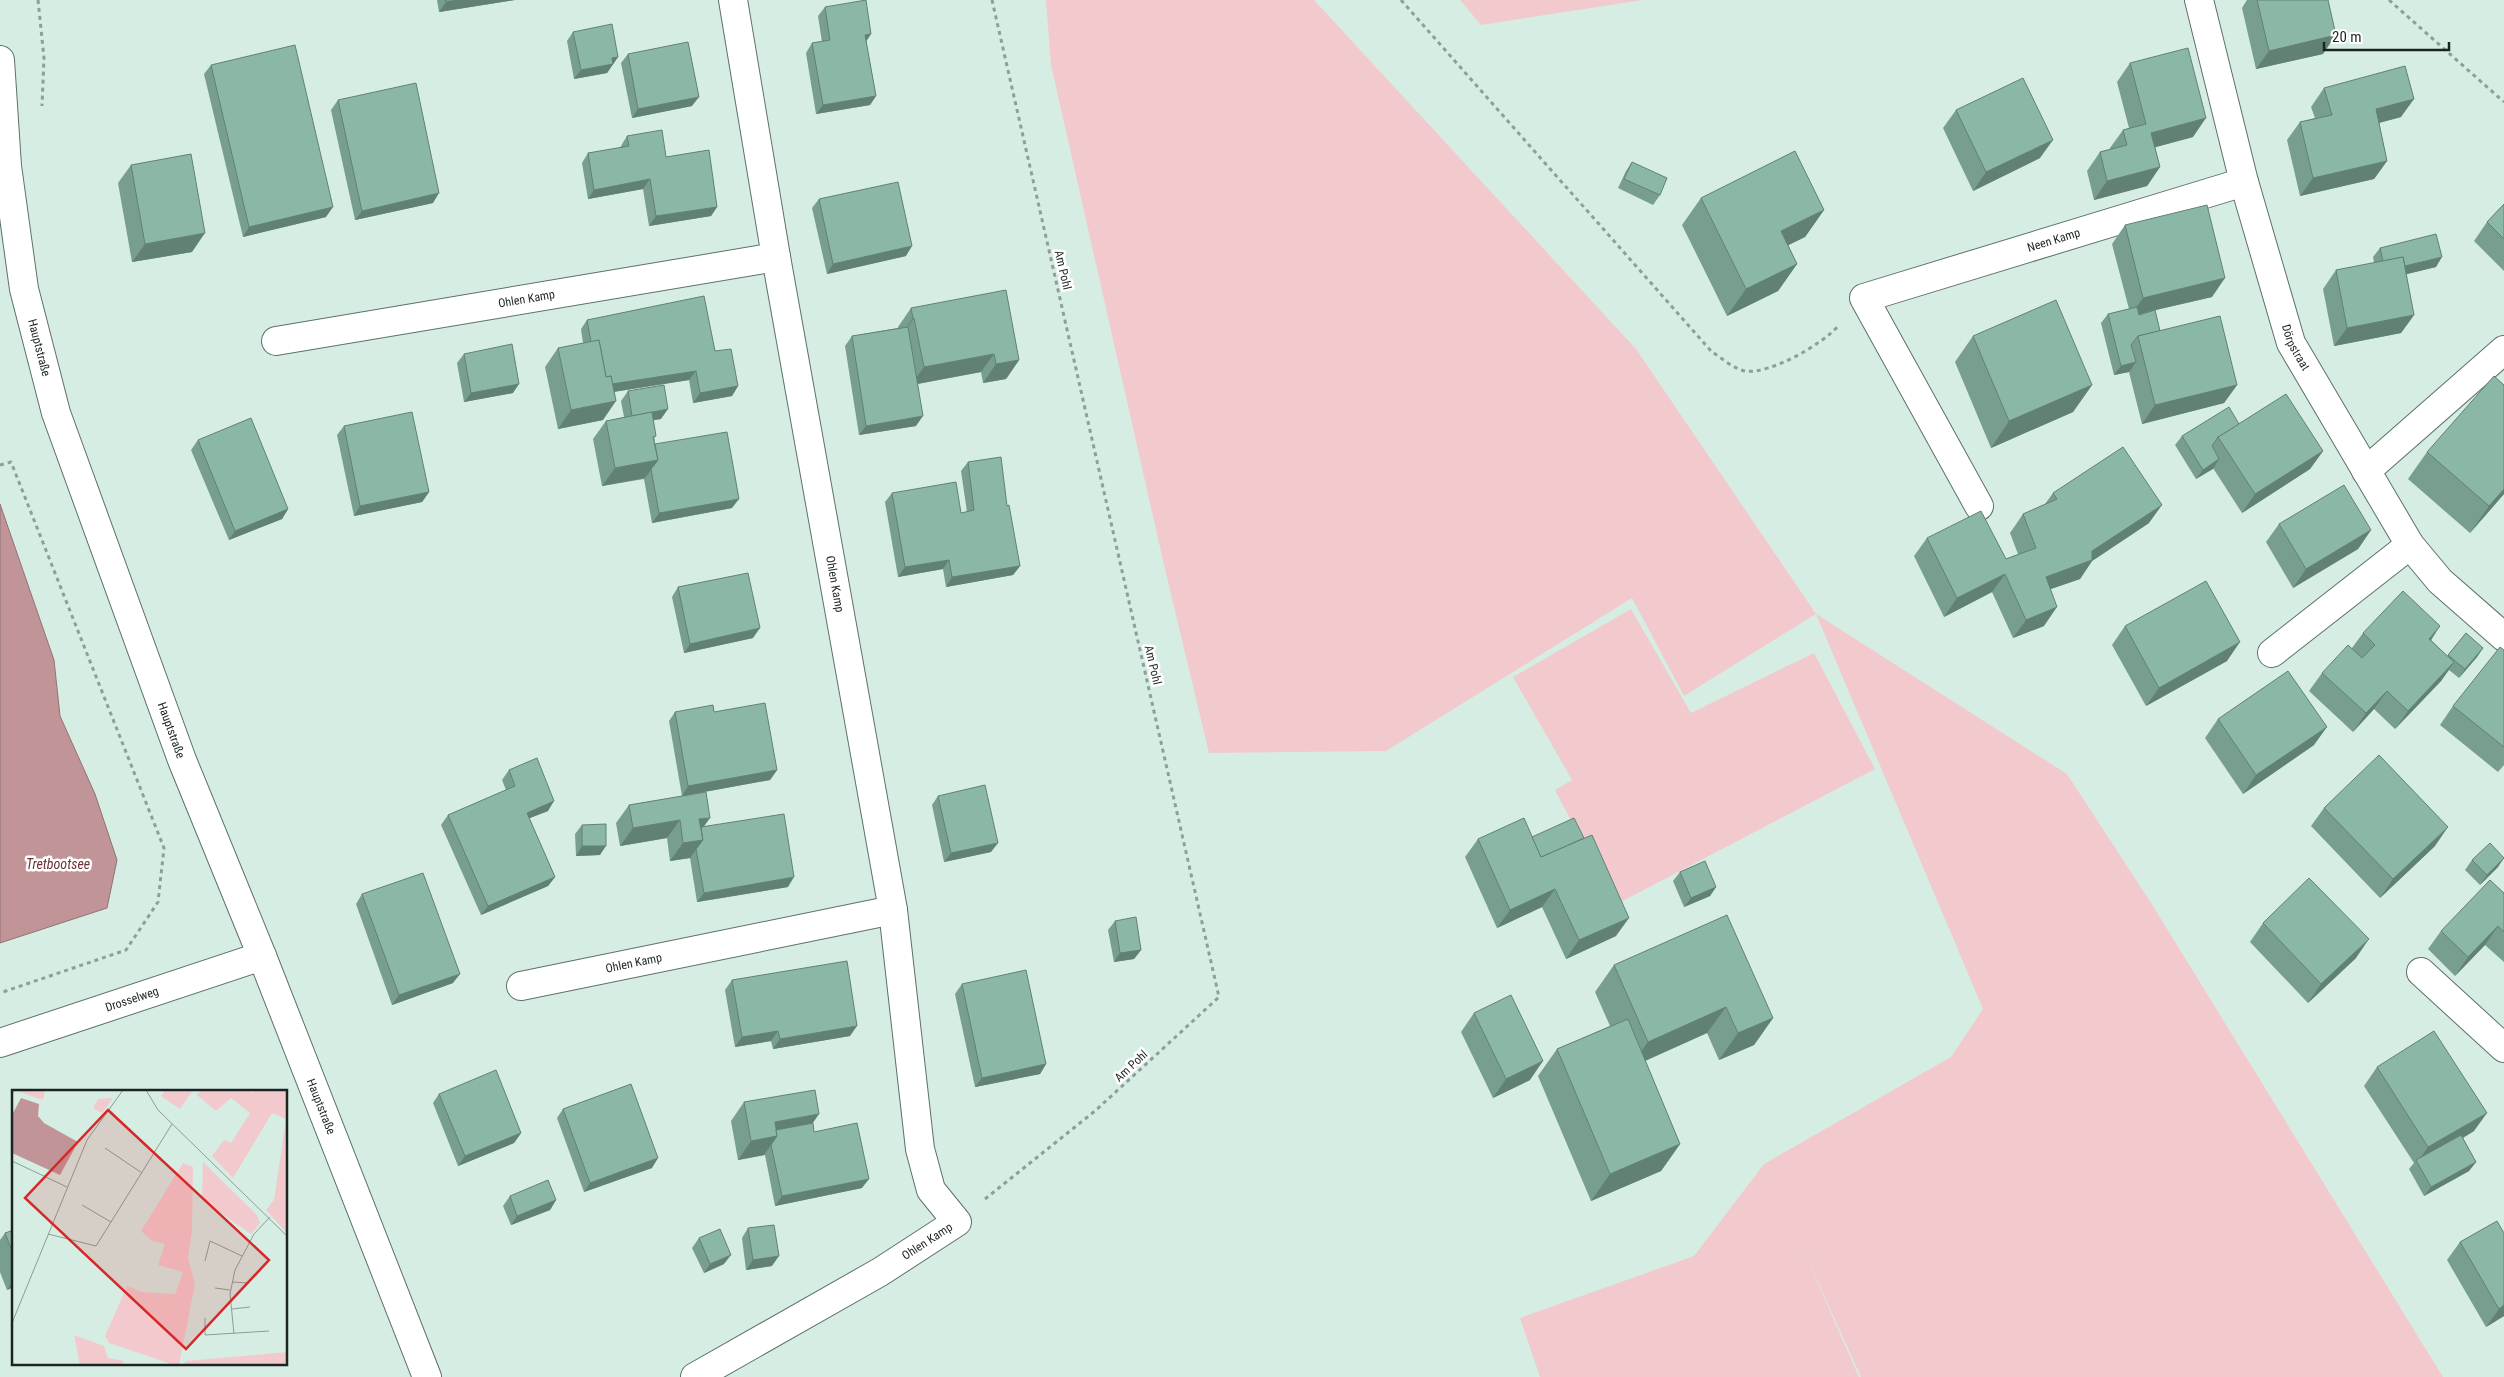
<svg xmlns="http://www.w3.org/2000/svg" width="2504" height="1377" font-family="'Roboto Condensed',sans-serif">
	<rect width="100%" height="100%" fill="#d6ede4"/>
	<!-- green -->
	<g fill="#f2cacd">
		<polygon points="1046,0 1314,0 1636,349 1816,614 2067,774 2153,906 2443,1377 1861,1377 1801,1245 1859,1377 1540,1377 1520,1318 1694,1256 1764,1164 1951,1057 1983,1009 1816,614 1684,696 1632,598 1386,751 1209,753 1164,565 1051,65"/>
		<polygon points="1460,0 1643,0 1481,25"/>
		<polygon points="1631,609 1691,713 1814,653 1875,769 1615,905 1555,790 1572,780 1513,677"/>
	</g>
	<!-- water -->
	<polygon fill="#c19597" stroke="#907374" points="0,504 54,660 60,716 95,794 117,860 107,908 0,943"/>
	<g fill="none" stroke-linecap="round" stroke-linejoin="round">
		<defs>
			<g id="minor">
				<path id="s1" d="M2199,0l45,182 47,161 119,202 30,36 64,56"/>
				<path id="s2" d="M0,60l7,106 17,123 32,124 126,347 80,196 165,421"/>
				<path id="s3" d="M276,341l500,-84"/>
				<polyline points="2366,471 2504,350"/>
				<path id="s4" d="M1979,506l-115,-208 380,-116"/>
				<polyline points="2272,653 2410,545"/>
				<polyline points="2421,972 2504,1048"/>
				<path id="s5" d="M521,986l372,-76"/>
				<path id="s6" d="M0,1043l262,-87"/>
				<path id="s7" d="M695,1377l185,-105 77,-50 -26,-32 -11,-41 -27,-239 -117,-653 -43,-257"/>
			</g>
		</defs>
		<!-- minor casing -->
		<use href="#minor" stroke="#5c7169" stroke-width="30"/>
		<!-- path -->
		<g stroke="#8d9f98" stroke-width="3" stroke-dasharray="4 4" stroke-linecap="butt">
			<polyline points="38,0 44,58 42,106"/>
			<path d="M1401,0l310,351c9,6 23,18 34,20 24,4 78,-27 93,-45"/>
			<polyline points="2389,0 2504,102"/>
			<polyline points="0,465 11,462 164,848 158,902 126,950 0,993"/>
			<polyline points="985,1199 1095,1111 1219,997 992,0"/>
		</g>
		<!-- minor -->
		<use href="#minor" stroke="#fff" stroke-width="28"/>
	</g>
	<!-- wall -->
	<g fill="#789e8f">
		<polygon points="437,0 515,0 439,12"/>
		<polygon points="2247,0 2328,0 2323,54 2256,69 2242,8"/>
		<polygon points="825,7 871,34 866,41 876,96 870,105 816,114 806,53 812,43 822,42 818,16"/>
		<polygon points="573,32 618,57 607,73 574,79 567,41"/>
		<polygon points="628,54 692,106 632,118 621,63"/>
		<polygon points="2130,63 2193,137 2155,147 2160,167 2147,186 2094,200 2087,171 2100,152 2110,149 2110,148 2123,130 2129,128 2117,82"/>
		<polygon points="211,65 326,217 243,237 204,74"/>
		<polygon points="2324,88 2401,117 2379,123 2387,161 2374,179 2300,196 2287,140 2300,122 2315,118 2311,107"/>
		<polygon points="338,100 433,203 355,220 331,110"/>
		<polygon points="1956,110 2040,158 1973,191 1943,128"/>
		<polygon points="627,136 666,157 717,207 711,216 649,226 643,189 588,199 582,163 588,153 621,148 621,146"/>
		<polygon points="1632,162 1660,195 1653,205 1618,188 1626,171"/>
		<polygon points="131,165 192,252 132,262 118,183"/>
		<polygon points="1701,198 1824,210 1805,237 1788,245 1797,264 1778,291 1727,316 1682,225"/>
		<polygon points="819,199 906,256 827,274 812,208"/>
		<polygon points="2504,204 2504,271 2474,241 2487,222"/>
		<polygon points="2125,225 2212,297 2155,310 2160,331 2237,385 2224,403 2142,424 2129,372 2114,375 2101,323 2108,314 2129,309 2112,244"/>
		<polygon points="2380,248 2436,267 2406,274 2414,315 2401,333 2334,346 2323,289 2336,270 2374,263 2373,257"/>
		<polygon points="911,308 1019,360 1006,379 983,383 981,372 918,384 916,426 859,435 845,346 852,336 898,328 898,327"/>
		<polygon points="587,320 715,351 738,386 732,396 693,403 689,380 614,392 603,420 558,429 545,367 558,348 583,343 581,329"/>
		<polygon points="1973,336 2092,385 2073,412 1991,448 1955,362"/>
		<polygon points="464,354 513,393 464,402 457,363"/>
		<polygon points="2504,385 2504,494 2470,533 2408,479 2427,452"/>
		<polygon points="628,391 661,419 653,420 655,444 732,508 652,523 644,479 602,486 593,439 606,421 624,417 621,401"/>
		<polygon points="2239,424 2323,451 2310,469 2242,513 2213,468 2196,479 2175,445 2182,436"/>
		<polygon points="344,426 429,492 422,502 354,516 337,435"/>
		<polygon points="198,440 288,509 282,519 229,540 191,450"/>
		<polygon points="968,462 1007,506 1020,566 1013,575 946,587 943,569 898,577 885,502 892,493 961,513 967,512 961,471"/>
		<polygon points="2053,493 2149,523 2092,561 2080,579 2051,589 2044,626 2013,638 1992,592 1944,617 1914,556 1927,538 2006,559 2018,554 2010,533 2023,514 2045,504"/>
		<polygon points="2279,524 2371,530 2358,549 2293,588 2266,542"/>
		<polygon points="678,587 753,638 684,653 672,597"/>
		<polygon points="2125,626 2227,661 2146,706 2112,645"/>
		<polygon points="2363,633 2431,640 2447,656 2466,633 2483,648 2477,657 2459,678 2449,670 2441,681 2395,729 2374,709 2353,732 2309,691 2322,673 2352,648"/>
		<polygon points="2504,650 2504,765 2498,772 2440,725 2453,706"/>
		<polygon points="675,712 714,712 777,770 770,780 687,795 704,827 788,887 697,902 690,858 670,861 667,838 620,846 616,823 629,805 682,796 669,721"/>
		<polygon points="2218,719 2314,745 2243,794 2205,738"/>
		<polygon points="509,770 548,811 529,818 555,877 548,886 481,915 441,825 448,815 506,790 502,780"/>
		<polygon points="938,796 991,852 944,862 932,805"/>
		<polygon points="2324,808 2435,846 2380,898 2311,826"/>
		<polygon points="582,825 600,855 576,856 575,834"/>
		<polygon points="1532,837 1616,936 1566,959 1542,907 1497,928 1465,857 1478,839"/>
		<polygon points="2472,860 2498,867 2480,885 2465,870"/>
		<polygon points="1680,872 1716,887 1710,896 1684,907 1673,881"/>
		<polygon points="2504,893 2504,962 2485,945 2455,976 2428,949 2441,931"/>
		<polygon points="362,894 453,983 392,1005 356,904"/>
		<polygon points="1115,921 1141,950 1134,959 1114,962 1108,930"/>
		<polygon points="2263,923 2356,958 2308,1003 2250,942"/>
		<polygon points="1614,965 1773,1018 1754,1045 1719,1060 1707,1033 1645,1061 1680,1144 1661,1171 1591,1201 1538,1076 1557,1049 1610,1026 1595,992"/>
		<polygon points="732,980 850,1036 773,1049 771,1041 735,1047 725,990"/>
		<polygon points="962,984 1046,1064 1040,1074 975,1087 955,994"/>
		<polygon points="1474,1013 1530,1080 1493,1098 1461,1032"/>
		<polygon points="2377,1067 2474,1131 2463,1138 2476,1162 2469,1171 2424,1196 2409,1169 2414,1163 2364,1086"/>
		<polygon points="439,1094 521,1133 514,1143 458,1166 433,1103"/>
		<polygon points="744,1102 813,1123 814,1132 862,1188 775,1206 765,1155 738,1160 731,1121"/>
		<polygon points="563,1109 652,1168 584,1192 557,1118"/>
		<polygon points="510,1196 556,1200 550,1210 511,1225 503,1206"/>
		<polygon points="748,1228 772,1266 746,1270 742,1238"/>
		<polygon points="14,1230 14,1287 7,1290 0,1272 0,1240 5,1233"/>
		<polygon points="2504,1233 2504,1316 2486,1327 2447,1260 2460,1242"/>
		<polygon points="699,1238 724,1264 704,1273 692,1248"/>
	</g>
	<!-- shaded-wall -->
	<g fill="#618174">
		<polygon points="459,0 515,0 439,12 446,2"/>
		<polygon points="871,34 865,43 865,35"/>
		<polygon points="2336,35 2323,54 2256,69 2269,51"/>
		<polygon points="618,57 607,73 574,79 581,70 612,58"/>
		<polygon points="876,96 870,105 816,114 823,105"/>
		<polygon points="699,97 692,106 632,118 638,109"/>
		<polygon points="2414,99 2401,117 2363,127 2376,109"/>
		<polygon points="2206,118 2193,137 2138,152 2151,133"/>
		<polygon points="2053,140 2040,158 1973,191 1986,172"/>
		<polygon points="2387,161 2374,179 2300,196 2313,178"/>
		<polygon points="2160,167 2147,186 2094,200 2107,181"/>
		<polygon points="650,179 643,189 588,199 594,190"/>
		<polygon points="439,193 433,203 355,220 362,211"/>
		<polygon points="333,207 326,217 243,237 249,227"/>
		<polygon points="717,207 711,216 649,226 656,216"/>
		<polygon points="1824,210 1805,237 1762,258 1781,231"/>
		<polygon points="205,233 192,252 132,262 145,244"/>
		<polygon points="912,246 906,256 827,274 833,264"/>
		<polygon points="2442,257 2436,267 2391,278 2398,268"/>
		<polygon points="1797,264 1778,291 1727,316 1746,289"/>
		<polygon points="2225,278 2212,297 2130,316 2143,298"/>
		<polygon points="2414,315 2401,333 2334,346 2347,328"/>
		<polygon points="913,318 914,318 901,336 900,337"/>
		<polygon points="994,354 981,372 911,385 924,367"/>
		<polygon points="1019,360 1006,379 983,383 996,364"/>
		<polygon points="2136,362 2129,372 2114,375 2121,366"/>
		<polygon points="696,371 689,380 593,395 600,386"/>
		<polygon points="519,384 513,393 464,402 471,393"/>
		<polygon points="2092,385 2073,412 1991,448 2009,421"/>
		<polygon points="2237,385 2224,403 2142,424 2155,405"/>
		<polygon points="738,386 732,396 693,403 700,393"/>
		<polygon points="616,401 603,420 558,429 571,410"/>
		<polygon points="668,409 661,419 625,425 632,416"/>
		<polygon points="923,416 916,426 859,435 866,426"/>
		<polygon points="2323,451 2310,469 2242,513 2255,494"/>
		<polygon points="2219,459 2213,469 2196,479 2203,470"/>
		<polygon points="658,460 645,478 602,486 615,468"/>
		<polygon points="2504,489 2504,494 2470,533 2489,506"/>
		<polygon points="429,492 422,502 354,516 360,506"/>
		<polygon points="739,499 732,508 652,523 659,513"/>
		<polygon points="2162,505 2149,523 2092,561 2080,579 2033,595 2046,577 2092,551"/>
		<polygon points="288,509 282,519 229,540 235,531"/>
		<polygon points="2371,530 2358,549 2293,588 2306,569"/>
		<polygon points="949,560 943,569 898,577 905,567"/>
		<polygon points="1020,566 1013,575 946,587 952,577"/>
		<polygon points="2005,574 1992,592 1944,617 1957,598"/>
		<polygon points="2057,607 2044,626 2013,638 2026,620"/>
		<polygon points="2440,626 2428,645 2429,639"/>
		<polygon points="760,628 753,638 684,653 690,644"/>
		<polygon points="2240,642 2227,661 2146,706 2159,688"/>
		<polygon points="2483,648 2477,657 2459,678 2465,669"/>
		<polygon points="2454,662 2441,681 2395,729 2408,711"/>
		<polygon points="2387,691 2374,709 2353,732 2366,713"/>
		<polygon points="2327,727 2314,745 2243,794 2256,775"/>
		<polygon points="777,770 770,780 682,796 688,786"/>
		<polygon points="554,801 548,811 520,822 527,813"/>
		<polygon points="710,818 697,836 699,819"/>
		<polygon points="680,820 667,838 620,846 633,828"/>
		<polygon points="2448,827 2435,846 2380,898 2393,879"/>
		<polygon points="703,840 690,858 670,861 683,843"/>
		<polygon points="998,843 991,852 944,862 951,853"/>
		<polygon points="582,846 606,846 600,855 576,856"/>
		<polygon points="2504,858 2498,867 2480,885 2487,875"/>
		<polygon points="555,877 548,886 481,915 488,906"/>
		<polygon points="794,877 788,887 697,902 704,893"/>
		<polygon points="1716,887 1710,896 1684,907 1691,898"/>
		<polygon points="1555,889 1542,907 1497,928 1510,910"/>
		<polygon points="1629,918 1616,936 1566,959 1579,940"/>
		<polygon points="2498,926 2485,945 2455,976 2468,957"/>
		<polygon points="2369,939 2356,958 2308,1003 2321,984"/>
		<polygon points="1141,950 1134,959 1114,962 1120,953"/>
		<polygon points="460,974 453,983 392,1005 399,995"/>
		<polygon points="1726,1007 1707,1033 1629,1068 1648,1042"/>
		<polygon points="1773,1018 1754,1045 1719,1060 1738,1033"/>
		<polygon points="857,1026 850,1036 773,1049 780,1039"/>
		<polygon points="778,1031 771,1041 735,1047 742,1037"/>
		<polygon points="1543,1061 1530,1080 1493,1098 1506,1079"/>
		<polygon points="1046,1064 1040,1074 975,1087 982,1078"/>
		<polygon points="2487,1113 2474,1131 2418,1164 2417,1163 2428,1147"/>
		<polygon points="819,1114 806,1133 776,1138 764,1155 738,1160 751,1141 775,1122"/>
		<polygon points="521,1133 514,1143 458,1166 465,1156"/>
		<polygon points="1680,1144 1661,1171 1591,1201 1610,1174"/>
		<polygon points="658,1158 652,1168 584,1192 590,1183"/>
		<polygon points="2476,1162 2469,1171 2424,1196 2431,1187"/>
		<polygon points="869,1179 862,1188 775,1206 782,1196"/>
		<polygon points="556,1200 550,1210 511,1225 517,1216"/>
		<polygon points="731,1255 724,1264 704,1273 710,1264"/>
		<polygon points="779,1256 772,1266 746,1270 753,1260"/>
		<polygon points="14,1280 14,1287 7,1290"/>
		<polygon points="2504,1305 2504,1316 2486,1327 2499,1309"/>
	</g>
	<!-- building -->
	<g fill="#8bb8a6" stroke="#618174">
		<polygon points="445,0 459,0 446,2"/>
		<polygon points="866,0 871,34 865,35 876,96 823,105 812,43 830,40 825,7"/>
		<polygon points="2257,0 2328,0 2336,35 2269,51"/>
		<polygon points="612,24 618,57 612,58 613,64 581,70 573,32"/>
		<polygon points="688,42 699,97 638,109 628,54"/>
		<polygon points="295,45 333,207 249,227 211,65"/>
		<polygon points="2188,48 2206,118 2151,133 2160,167 2107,181 2100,152 2127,145 2123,130 2146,124 2130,63"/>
		<polygon points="2405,66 2414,99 2376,109 2387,161 2313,178 2300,122 2332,115 2324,88"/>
		<polygon points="2023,78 2053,140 1986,172 1956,110"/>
		<polygon points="416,83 439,193 362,211 338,100"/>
		<polygon points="662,130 666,157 709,150 717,207 656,216 650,179 594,190 588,153 629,146 627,136"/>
		<polygon points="1795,151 1824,210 1781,231 1797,264 1746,289 1701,198"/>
		<polygon points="191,154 205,233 145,244 131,165"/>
		<polygon points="1632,162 1667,178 1660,195 1624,179"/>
		<polygon points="898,182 912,246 833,264 819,199"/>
		<polygon points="2504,204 2504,239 2487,222"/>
		<polygon points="2207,205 2225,278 2143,298 2125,225"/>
		<polygon points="2436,234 2442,257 2405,266 2403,257 2383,261 2380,248"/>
		<polygon points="2403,257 2414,315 2347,328 2336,270"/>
		<polygon points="1006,290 1019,360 996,364 994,354 924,367 914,318 913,318 911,308"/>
		<polygon points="704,296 715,351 731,349 738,386 700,393 696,371 612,384 611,376 606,377 599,340 591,342 587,320"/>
		<polygon points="2056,300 2092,385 2009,421 1973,336"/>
		<polygon points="2137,307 2139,315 2155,310 2160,331 2138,336 2131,345 2136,362 2121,366 2108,314"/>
		<polygon points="2220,316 2237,385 2155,405 2138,336"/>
		<polygon points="908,327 923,416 866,426 852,336"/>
		<polygon points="599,340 606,377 611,376 616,401 571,410 558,348"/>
		<polygon points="512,344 519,384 471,393 464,354"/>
		<polygon points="2494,376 2504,385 2504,489 2489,506 2427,452"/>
		<polygon points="664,385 668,409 632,416 628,391"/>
		<polygon points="2286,394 2323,451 2255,494 2218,437"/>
		<polygon points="2229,407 2239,424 2218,437 2212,446 2219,459 2203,470 2182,436"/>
		<polygon points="412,412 429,492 360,506 344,426"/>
		<polygon points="652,412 656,436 653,437 658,460 615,468 606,421"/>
		<polygon points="251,418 288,509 235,531 198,440"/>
		<polygon points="727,432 739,499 659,513 651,469 658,460 655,444"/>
		<polygon points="2123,447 2162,505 2092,551 2092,560 2046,577 2057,607 2026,620 2005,574 1957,598 1927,538 1981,511 2006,559 2036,548 2023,514 2057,499 2053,493"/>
		<polygon points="1001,457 1007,506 1009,505 1020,566 952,577 949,560 905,567 892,493 956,482 961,513 974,510 968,462"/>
		<polygon points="2344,485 2371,530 2306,569 2279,524"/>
		<polygon points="748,573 760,628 690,644 678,587"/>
		<polygon points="2206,581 2240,642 2159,688 2125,626"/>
		<polygon points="2403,591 2440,626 2429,639 2454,662 2408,711 2387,691 2366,713 2322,673 2348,645 2362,658 2375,645 2363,633"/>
		<polygon points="2466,633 2483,648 2465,669 2448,655"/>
		<polygon points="2500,647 2504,650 2504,747 2453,706"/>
		<polygon points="2288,671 2327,727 2256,775 2218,719"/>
		<polygon points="765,703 777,770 688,786 675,712 713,705 714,712"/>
		<polygon points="2379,755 2448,827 2393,879 2324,808"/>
		<polygon points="537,758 554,801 527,813 555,877 488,906 448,815 515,786 509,770"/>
		<polygon points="985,785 998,843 951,853 938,796"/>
		<polygon points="706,792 710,818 699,819 703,840 683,843 680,820 633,828 629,805"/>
		<polygon points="784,814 794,877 704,893 696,849 703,840 701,827"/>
		<polygon points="1524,818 1541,857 1592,835 1629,918 1579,940 1555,889 1510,910 1478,839"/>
		<polygon points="1574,818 1584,838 1541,857 1532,837"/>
		<polygon points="606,824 606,846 582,846 582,825"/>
		<polygon points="2490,843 2504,858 2487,875 2472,860"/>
		<polygon points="1705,861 1716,887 1691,898 1680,872"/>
		<polygon points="423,873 460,974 399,995 362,894"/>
		<polygon points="2309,878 2369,939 2321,984 2263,923"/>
		<polygon points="2490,880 2504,893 2504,932 2498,926 2468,957 2441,931"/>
		<polygon points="1727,915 1773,1018 1738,1033 1726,1007 1648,1042 1614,965"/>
		<polygon points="1136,917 1141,950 1120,953 1115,921"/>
		<polygon points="847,961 857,1026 780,1039 778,1031 742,1037 732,980"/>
		<polygon points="1026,970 1046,1064 982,1078 962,984"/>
		<polygon points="1511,995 1543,1061 1506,1079 1474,1013"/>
		<polygon points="1628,1019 1680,1144 1610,1174 1557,1049"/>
		<polygon points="2434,1031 2487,1113 2428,1147 2377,1067"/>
		<polygon points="496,1070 521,1133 465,1156 439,1094"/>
		<polygon points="631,1084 658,1158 590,1183 563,1109"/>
		<polygon points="815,1090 819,1114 775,1122 777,1136 751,1141 744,1102"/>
		<polygon points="813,1123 814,1132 857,1123 869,1179 782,1196 771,1145 777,1136 776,1130"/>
		<polygon points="2461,1135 2476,1162 2431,1187 2416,1160"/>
		<polygon points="548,1180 556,1200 517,1216 510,1196"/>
		<polygon points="2497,1221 2504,1233 2504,1305 2499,1309 2460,1242"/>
		<polygon points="774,1225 779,1256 753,1260 748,1228"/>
		<polygon points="720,1229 731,1255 710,1264 699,1238"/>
		<polygon points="14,1230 14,1256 5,1233"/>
	</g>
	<g text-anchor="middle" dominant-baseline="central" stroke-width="5" stroke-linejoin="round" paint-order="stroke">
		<!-- street labels -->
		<g font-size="12" fill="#1c2421" stroke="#fff">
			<text stroke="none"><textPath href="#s4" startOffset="436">Neen Kamp</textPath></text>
			<text transform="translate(1063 270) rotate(77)">Am Pohl</text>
			<text stroke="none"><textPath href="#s3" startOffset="254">Ohlen Kamp</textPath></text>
			<text stroke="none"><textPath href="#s2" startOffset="291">Hauptstraße</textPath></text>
			<text stroke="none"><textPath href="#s1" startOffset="361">Dörpstraat</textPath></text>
			<text transform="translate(835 584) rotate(80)">Ohlen Kamp</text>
			<text transform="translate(1153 665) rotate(77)">Am Pohl</text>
			<text stroke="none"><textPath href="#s2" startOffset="696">Hauptstraße</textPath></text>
			<text stroke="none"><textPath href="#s5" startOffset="115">Ohlen Kamp</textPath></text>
			<text stroke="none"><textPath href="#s6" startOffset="139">Drosselweg</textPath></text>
			<text transform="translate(1131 1066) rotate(-43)">Am Pohl</text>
			<text stroke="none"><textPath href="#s2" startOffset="1101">Hauptstraße</textPath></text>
			<text stroke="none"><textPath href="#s7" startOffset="269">Ohlen Kamp</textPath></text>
		</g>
		<!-- water labels -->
		<g font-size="14" font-style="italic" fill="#6c3138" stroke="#fff">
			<text x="58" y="864">Tretbootsee</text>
		</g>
	</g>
	<!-- overview -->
	<g transform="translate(12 1090)">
		<rect width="275" height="275" fill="#d6ede4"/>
		<path d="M0,0h28l5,1 -2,9 -26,-9 -5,4zM153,0h28l-13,19 -19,-13zM189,0h49l4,4 -2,-4h35v143l-21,-23 8,-10 12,-81 -14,-6 -39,65 -21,-22 12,-16 7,3 19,-30 -19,-15 -15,13 -19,-16zM101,8l-11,15 -9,-5 5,-9zM191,72l54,53 3,8 -9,11 -49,-34zM171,73l10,4 -1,64 -4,27 7,26 -16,81h-5l-65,-22 -4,-7 22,-50 15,6 33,2 8,-22 -25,-7 7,-21 -13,-3 -11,-10zM62,245l30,11 4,12 16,3 -3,4h-41zM275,262v13h-104l3,-4z" fill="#f2cacd"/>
		<path d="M9,8l18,6 -1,12 6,7 34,19 -18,33 -48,-22v-38z" fill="#c19597"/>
		<path fill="none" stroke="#8c9d96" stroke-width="1" d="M134,0l12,20 129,126M93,58l37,25M0,71l55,26M70,115l29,17M36,144l48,12 76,-122M193,171l5,-20 32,15M220,192l17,1M203,198l15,2M220,219l18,-2M193,228v17l64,-4M0,233l75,-183 36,-50M222,244l-4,-40 5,-24 19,-36 16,-17"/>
		<path fill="#d62828" fill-opacity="0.15" stroke="#d62828" stroke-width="2.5" d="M96,20l161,150 -83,89 -161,-151z"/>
		<rect width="275" height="275" fill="none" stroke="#1c2421" stroke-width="2.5"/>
	</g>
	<!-- scale -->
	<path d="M2324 42v8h125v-8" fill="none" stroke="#1c2421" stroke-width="2.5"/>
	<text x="2332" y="42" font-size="15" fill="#1c2421" stroke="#ffffff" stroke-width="4" paint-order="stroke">20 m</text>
</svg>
